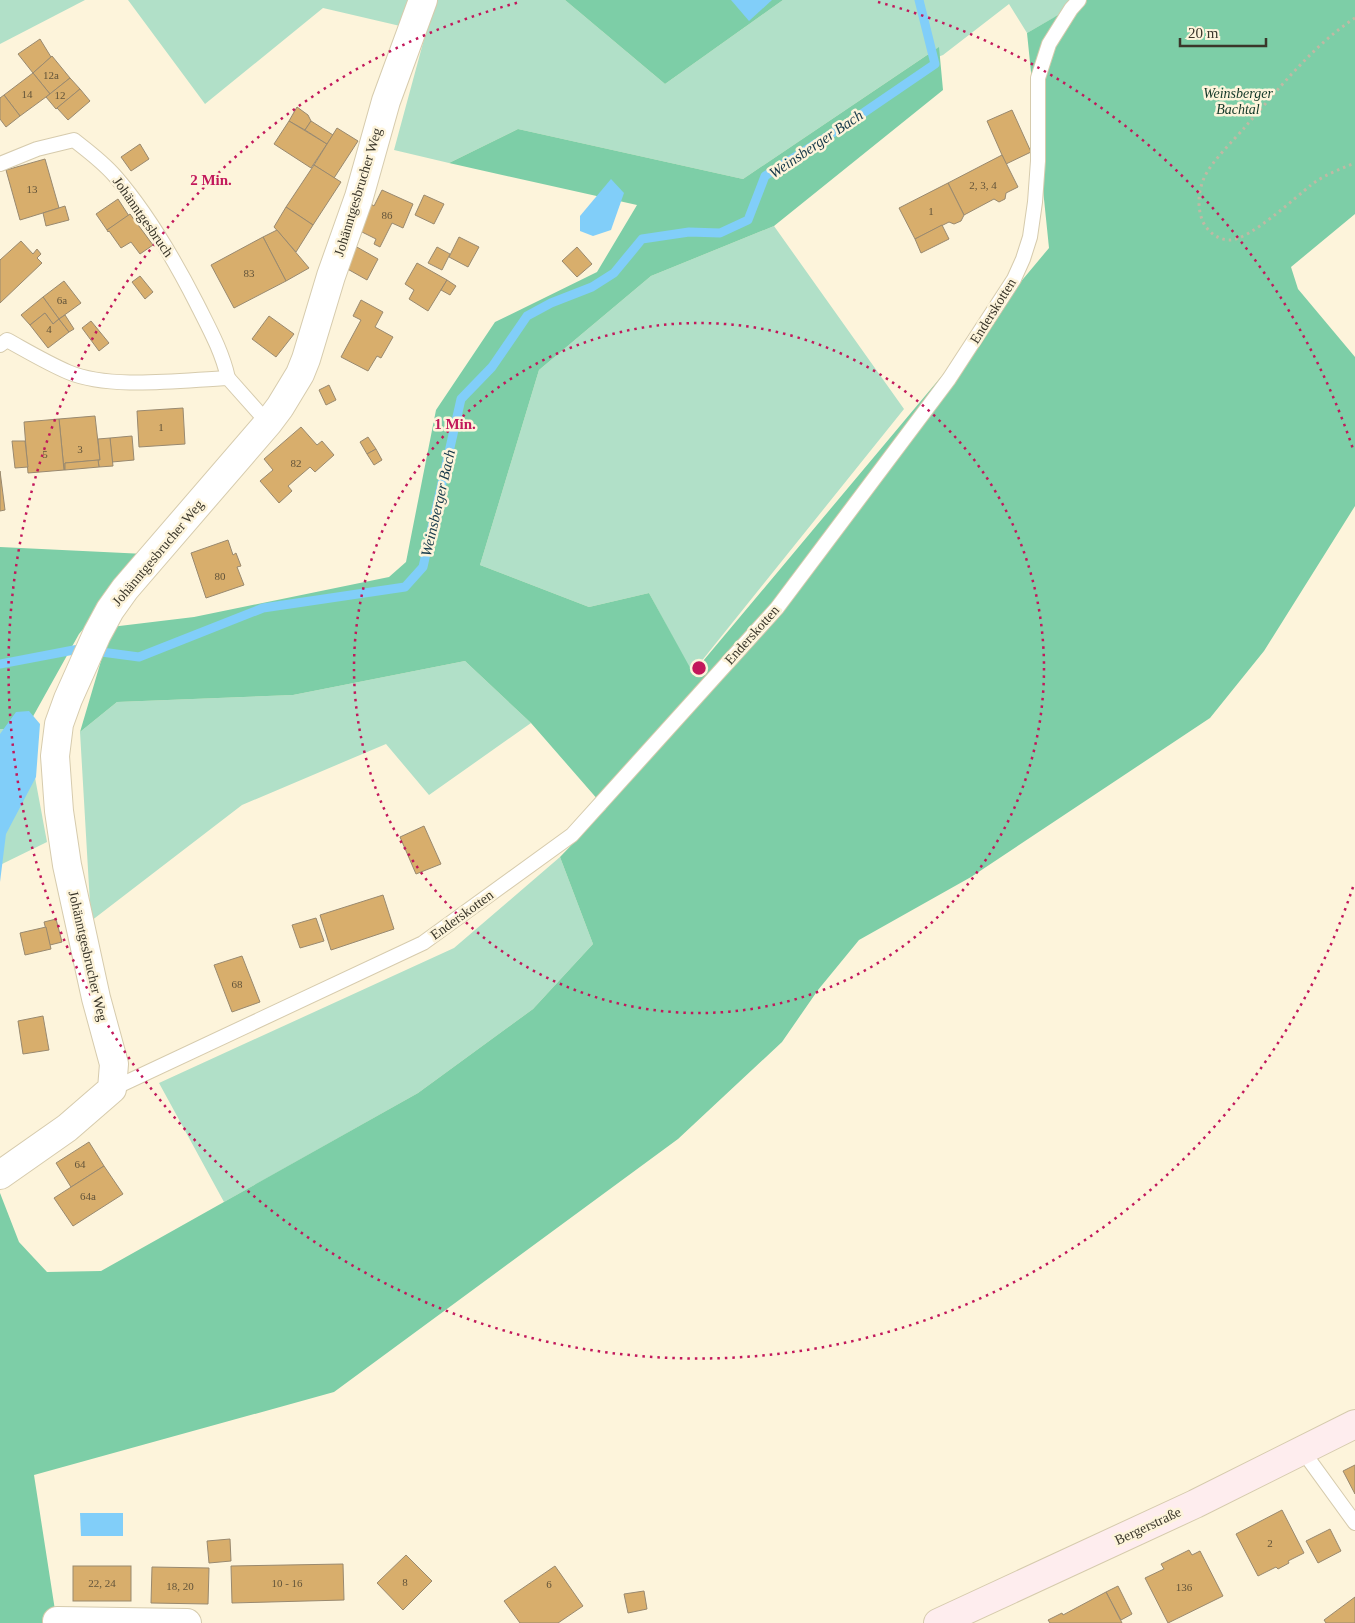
<svg xmlns="http://www.w3.org/2000/svg" width="1355" height="1623" font-family="Georgia,serif">
	<rect width="100%" height="100%" fill="#fdf4db"/>
	<!-- green -->
	<g fill="#b1e0c8">
		<polygon points="0,0 85,0 0,44"/>
		<polygon points="128,0 565,0 665,84 783,0 1355,0 1055,17 1027,33 1009,4 943,55 935,58 933,51 743,179 518,129 449,163 394,150 426,32 323,8 205,104"/>
		<polygon points="774,226 904,409 692,673 649,593 589,607 480,565 539,370 651,276"/>
		<polygon points="465,661 531,723 429,795 386,744 242,805 91,921 80,732 117,702 293,695"/>
		<polygon points="0,729 26,729 47,842 0,865"/>
		<polygon points="560,857 593,944 533,1009 418,1093 224,1202 159,1083 454,948"/>
	</g>
	<!-- forest -->
	<g fill="#7dcea7">
		<polygon points="565,0 783,0 665,84"/>
		<polygon points="1084,0 1355,0 1355,214 1291,267 1298,289 1355,357 1355,506 1264,651 1210,718 971,877 859,940 818,990 782,1042 678,1139 334,1392 34,1475 57,1623 0,1623 0,1193 19,1242 47,1272 101,1271 418,1093 533,1009 593,944 560,857 606,809 531,723 465,661 293,695 117,702 80,732 111,627 194,617 389,577 406,562 436,410 495,322 597,272 637,205 449,163 518,129 743,179 939,47 943,90 774,226 651,276 539,370 480,565 589,607 649,593 693,673 1049,248 1027,33"/>
		<polygon points="0,547 145,554 79,634 26,729 0,729"/>
	</g>
	<!-- water -->
	<g fill="#81cef9">
		<polygon points="731,0 772,0 749,21"/>
		<polygon points="611,179 624,193 611,230 593,236 580,231 580,216"/>
		<polygon points="29,711 40,724 36,777 6,834 0,882 0,734 16,712"/>
		<polygon points="80,1513 123,1513 123,1536 81,1536"/>
	</g>
	<g fill="none" stroke-linecap="round" stroke-linejoin="round">
		<!-- stream -->
		<polyline stroke="#81cef9" stroke-width="9" points="0,664 79,649 139,657 263,608 405,587 423,567 461,399 492,367 527,316 551,303 592,287 614,273 642,239 689,232 720,233 748,220 765,176 850,122 935,64 919,0"/>
	</g>
	<!-- building -->
	<g fill="#d8ae6c" stroke="#99896f">
		<polygon points="40,39 51,57 33,73 18,54"/>
		<polygon points="52,56 70,78 50,94 33,73"/>
		<polygon points="33,73 50,94 20,116 4,95"/>
		<polygon points="70,78 80,89 56,109 46,97"/>
		<polygon points="80,89 90,101 68,120 57,108"/>
		<polygon points="4,95 20,116 6,127 0,119 0,98"/>
		<polygon points="297,107 308,115 311,121 305,130 289,121"/>
		<polygon points="1012,110 1031,152 1006,164 987,121"/>
		<polygon points="289,121 327,144 311,168 274,144"/>
		<polygon points="311,121 333,135 327,144 305,130"/>
		<polygon points="337,128 358,141 334,178 314,165"/>
		<polygon points="140,144 149,159 131,171 121,157"/>
		<polygon points="1002,155 1018,187 1006,193 1005,199 999,202 994,199 964,215 948,183"/>
		<polygon points="45,159 59,208 20,220 6,170"/>
		<polygon points="314,165 341,182 313,225 286,207"/>
		<polygon points="948,183 964,215 961,221 954,224 949,222 915,239 899,208"/>
		<polygon points="382,190 413,204 403,228 392,223 380,247 374,244 376,239 358,230 371,204 374,206"/>
		<polygon points="424,195 444,204 434,224 415,215"/>
		<polygon points="118,199 129,216 107,230 96,214"/>
		<polygon points="65,206 69,220 46,226 43,213"/>
		<polygon points="286,207 313,225 296,252 274,227"/>
		<polygon points="130,214 153,245 140,254 131,242 121,248 109,231 108,232 107,230"/>
		<polygon points="942,225 949,239 921,253 915,239"/>
		<polygon points="277,230 309,268 286,281 263,237"/>
		<polygon points="263,237 286,281 234,308 211,265"/>
		<polygon points="459,237 479,247 468,267 449,257"/>
		<polygon points="21,241 33,254 37,249 41,254 37,258 42,263 0,303 0,260"/>
		<polygon points="355,246 378,259 367,280 344,267"/>
		<polygon points="437,247 450,254 442,270 428,263"/>
		<polygon points="577,247 592,264 577,277 562,261"/>
		<polygon points="417,263 447,280 428,311 409,299 414,290 405,284"/>
		<polygon points="140,276 153,292 145,299 132,282"/>
		<polygon points="447,280 456,286 450,295 441,290"/>
		<polygon points="64,281 81,303 59,319 43,297"/>
		<polygon points="43,297 59,319 53,324 45,313 30,325 21,315"/>
		<polygon points="361,300 383,312 375,327 393,337 381,358 377,356 368,371 341,357 361,320 353,316"/>
		<polygon points="45,313 53,324 59,319 69,332 48,348 30,325"/>
		<polygon points="65,315 74,329 69,332 59,319"/>
		<polygon points="269,316 294,334 276,357 252,339"/>
		<polygon points="91,321 109,343 99,351 82,328"/>
		<polygon points="329,385 336,400 326,405 319,390"/>
		<polygon points="183,408 185,444 139,447 137,411"/>
		<polygon points="95,416 100,460 65,463 65,470 64,470 59,419"/>
		<polygon points="59,419 64,470 28,473 24,422"/>
		<polygon points="301,427 317,445 322,441 334,455 315,472 310,467 288,486 292,491 279,503 260,481 273,470 264,459"/>
		<polygon points="132,436 134,460 112,462 110,438"/>
		<polygon points="368,437 376,449 367,454 360,442"/>
		<polygon points="110,438 113,466 99,467 98,460 100,460 98,439"/>
		<polygon points="12,441 25,441 28,467 15,468"/>
		<polygon points="376,449 382,460 374,465 367,454"/>
		<polygon points="98,460 99,467 65,470 65,463"/>
		<polygon points="0,471 5,510 0,511"/>
		<polygon points="228,540 233,555 236,553 241,566 237,567 244,585 206,598 191,553"/>
		<polygon points="424,826 441,864 416,874 400,837"/>
		<polygon points="383,895 394,929 331,950 320,915"/>
		<polygon points="316,918 324,941 300,948 292,925"/>
		<polygon points="56,919 62,942 50,945 44,922"/>
		<polygon points="46,927 51,949 25,955 20,933"/>
		<polygon points="242,956 260,1002 232,1012 214,965"/>
		<polygon points="43,1016 49,1050 23,1054 18,1021"/>
		<polygon points="89,1142 104,1166 71,1187 56,1163"/>
		<polygon points="104,1166 123,1194 73,1226 54,1198"/>
		<polygon points="1355,1465 1355,1494 1343,1471"/>
		<polygon points="1282,1510 1304,1553 1288,1561 1289,1563 1278,1569 1276,1567 1258,1576 1236,1534"/>
		<polygon points="1330,1529 1341,1551 1318,1563 1306,1541"/>
		<polygon points="230,1539 231,1561 209,1563 207,1541"/>
		<polygon points="1189,1550 1192,1555 1200,1551 1223,1596 1168,1623 1145,1578 1164,1569 1161,1564"/>
		<polygon points="406,1555 432,1581 403,1610 377,1583"/>
		<polygon points="343,1564 344,1600 232,1603 231,1566"/>
		<rect x="73" y="1566" width="58" height="35"/>
		<polygon points="555,1566 583,1606 558,1623 520,1623 504,1601"/>
		<polygon points="152,1567 209,1568 208,1604 151,1603"/>
		<polygon points="1118,1586 1132,1614 1121,1620 1106,1592"/>
		<polygon points="644,1591 647,1609 628,1613 624,1594"/>
		<polygon points="1106,1592 1122,1623 1050,1623 1048,1620 1062,1613 1063,1615"/>
		<polygon points="1355,1597 1355,1623 1326,1623 1324,1620"/>
	</g>
	<g fill="none" stroke-linecap="round" stroke-linejoin="round">
		<defs>
			<g id="lane">
				<path d="M0,164l37,-15 37,-9c14,11 29,22 41,36 33,38 59,83 82,128 12,24 25,47 31,74"/>
				<path d="M0,345l7,-5c20,11 40,23 61,32 42,18 114,8 160,6l40,45"/>
				<polyline points="112,1089 423,943 572,835 777,608 949,379 1014,279 1023,259 1030,237 1035,202 1038,161 1038,78 1049,44 1071,9 1079,0"/>
				<polyline points="1302,1450 1355,1523"/>
			</g>
			<g id="street">
				<polyline points="0,1175 67,1128 112,1089 114,1064 96,998 67,865 59,811 55,756 59,724 68,699 97,634 110,610 125,589 268,423 280,407 300,374 306,359 331,276 359,197 386,101 423,0"/>
				<polyline points="57,1621 187,1623"/>
			</g>
			<polyline id="secondary" points="938,1623 1195,1504 1355,1424"/>
		</defs>
		<!-- lane casing -->
		<use href="#lane" stroke="#d6cbad" stroke-width="16"/>
		<!-- street casing -->
		<use href="#street" stroke="#d6cbad" stroke-width="30"/>
		<!-- secondary casing -->
		<use href="#secondary" stroke="#d6cbad" stroke-width="30"/>
		<!-- path -->
		<path stroke="#c0b9a4" stroke-width="3" stroke-dasharray="2.5 4" stroke-linecap="butt" d="M1355,18c-42,27 -77,72 -110,109 -12,14 -34,35 -41,51 -6,14 -7,30 -1,44 5,10 15,18 27,18 19,0 65,-42 81,-55 13,-10 29,-16 44,-22"/>
		<!-- lane -->
		<use href="#lane" stroke="#fff" stroke-width="14"/>
		<!-- street -->
		<use href="#street" stroke="#fff" stroke-width="28"/>
		<!-- secondary -->
		<use href="#secondary" stroke="#feedee" stroke-width="28"/>
	</g>
	<!-- distance rings -->
	<g fill="none" stroke="#c2185b" stroke-width="2.5" stroke-dasharray="2.5 5">
		<circle cx="699" cy="668" r="345"/>
		<path d="M1353 887A690 690 0 1 1 520 2M878 2A690 690 0 0 1 1353 449"/>
	</g>
	<g text-anchor="middle" dominant-baseline="central" stroke-width="5" stroke-linejoin="round" paint-order="stroke">
		<!-- number labels -->
		<g font-size="11" fill="#62543a">
			<text x="51" y="75">12a</text>
			<text x="27" y="94">14</text>
			<text x="60" y="95">12</text>
			<text x="983" y="185">2, 3, 4</text>
			<text x="32" y="189">13</text>
			<text x="931" y="211">1</text>
			<text x="387" y="215">86</text>
			<text x="249" y="273">83</text>
			<text x="62" y="300">6a</text>
			<text x="49" y="329">4</text>
			<text x="161" y="427">1</text>
			<text x="80" y="449">3</text>
			<text x="45" y="454">5</text>
			<text x="296" y="463">82</text>
			<text x="220" y="576">80</text>
			<text x="237" y="984">68</text>
			<text x="80" y="1164">64</text>
			<text x="88" y="1196">64a</text>
			<text x="1270" y="1543">2</text>
			<text x="405" y="1582">8</text>
			<text x="102" y="1583">22, 24</text>
			<text x="287" y="1583">10 - 16</text>
			<text x="549" y="1584">6</text>
			<text x="180" y="1586">18, 20</text>
			<text x="1184" y="1587">136</text>
		</g>
		<!-- park labels -->
		<g font-size="14" font-style="italic" fill="#123727" stroke="#fdf4db">
			<text x="1238" y="93">Weinsberger<tspan x="1238" dy="16">Bachtal</tspan></text>
		</g>
		<!-- street labels -->
		<g font-size="14" fill="#3a362a" stroke="#fdf4db">
			<text transform="translate(358 192) rotate(-73)">Johänntgesbrucher Weg</text>
			<text transform="translate(143 217) rotate(55)">Johänntgesbruch</text>
			<text transform="translate(993 311) rotate(-58)">Enderskotten</text>
			<text transform="translate(158 553) rotate(-50)">Johänntgesbrucher Weg</text>
			<text transform="translate(752 635) rotate(-48)">Enderskotten</text>
			<text transform="translate(462 915) rotate(-36)">Enderskotten</text>
			<text transform="translate(88 956) rotate(77)">Johänntgesbrucher Weg</text>
			<text transform="translate(1148 1526) rotate(-25)">Bergerstraße</text>
		</g>
		<!-- water labels -->
		<g font-size="15" font-style="italic" fill="#153849" stroke="#fdf4db">
			<text transform="translate(816 144) rotate(-34)">Weinsberger Bach</text>
			<text transform="translate(438 503) rotate(-77)">Weinsberger Bach</text>
		</g>
	</g>
	<circle cx="699" cy="668" r="8" fill="#c2185b" stroke="#fdf4db" stroke-width="2.5"/>
	<g font-size="15" text-anchor="middle" font-weight="bold" fill="#c2185b" stroke="#fdf4db" stroke-width="5" stroke-linejoin="round" paint-order="stroke">
		<text x="211" y="185">2 Min.</text>
		<text x="455" y="429">1 Min.</text>
	</g>
	<!-- scale -->
	<path d="M1180 38v8h86v-8" fill="none" stroke="#3a362a" stroke-width="2.5"/>
	<text x="1188" y="38" font-size="15" fill="#3a362a" stroke="#fdf4db" stroke-width="4" paint-order="stroke">20 m</text>
</svg>
